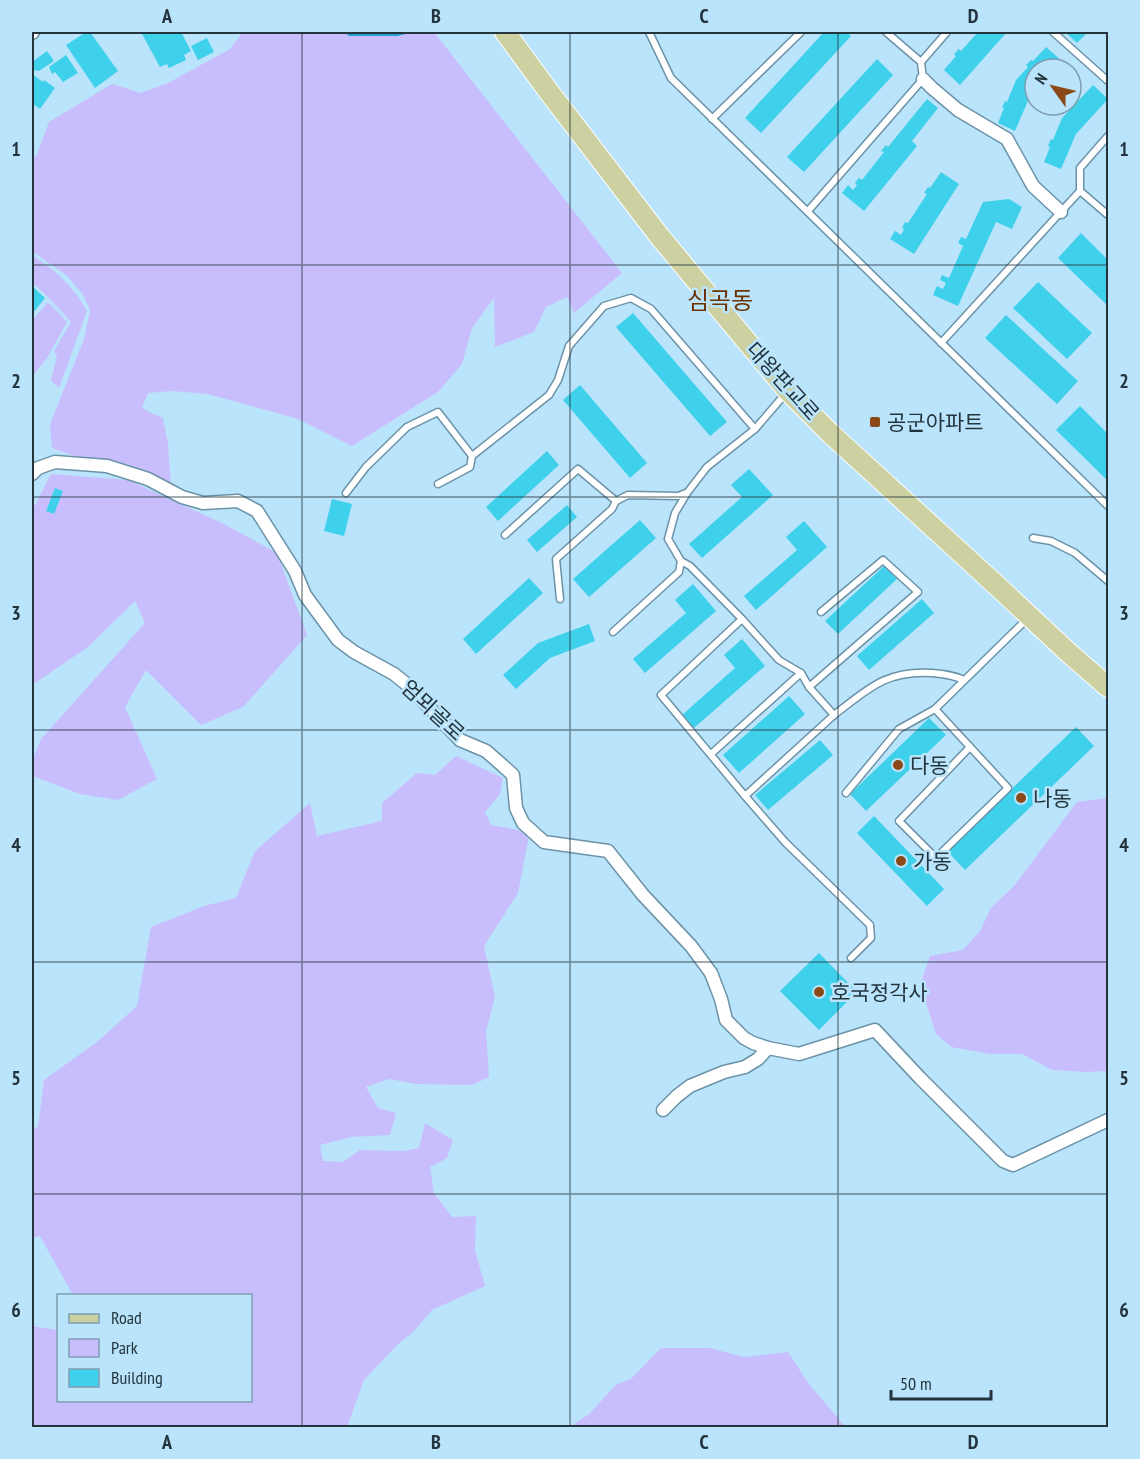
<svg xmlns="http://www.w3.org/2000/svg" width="1140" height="1459" font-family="'PT Sans Narrow','Noto Sans KR',sans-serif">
	<rect width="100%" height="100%" fill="#bae4fb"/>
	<!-- green -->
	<g fill="#c9befd">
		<polygon points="243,32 434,32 622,273 574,313 567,297 546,307 534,332 495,347 494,298 472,328 462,364 438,392 352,446 298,419 208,394 172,391 148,393 142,408 151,413 163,418 168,444 171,485 77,457 52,448 50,424 84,339 90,310 82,293 66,275 32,251 32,235 33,234 32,230 32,161 37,154 49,122 112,84 141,93 168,83 230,49"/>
		<path d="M32,255c22,14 42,32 55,56l-28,77 -8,-8 6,-23 -3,-6 17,-29 -20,-22 -19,-18z"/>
		<polygon points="48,302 67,322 47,358 32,377 32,321"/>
		<polygon points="51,474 128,480 222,523 277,553 307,635 243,707 201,725 146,670 125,707 157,779 118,800 80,794 32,776 32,761 41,739 145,623 135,601 88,647 32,685 32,511"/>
		<polygon points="456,756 503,778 500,794 485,812 491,825 518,830 529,836 518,893 484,946 495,997 486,1031 489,1077 472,1085 417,1084 389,1079 366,1087 378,1108 396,1113 390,1135 351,1137 320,1145 323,1161 343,1162 360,1150 403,1151 419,1148 425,1123 453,1140 447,1158 430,1167 434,1193 452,1217 476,1216 475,1250 485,1286 432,1310 412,1333 398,1344 364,1380 347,1427 32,1427 32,1326 58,1330 58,1400 250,1400 250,1296 73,1295 40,1236 32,1238 32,1128 38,1127 44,1080 97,1042 137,1006 151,927 204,906 236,898 255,851 310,803 317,836 382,821 382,803 417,773 435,775"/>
		<polygon points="1108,798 1108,1070 1107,1071 1086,1072 1052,1070 1022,1054 990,1054 951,1047 936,1034 920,985 930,956 963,950 980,931 991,908 1014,886 1077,802"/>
		<polygon points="661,1348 710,1348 743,1357 788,1352 809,1384 843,1424 848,1427 569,1427 588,1415 616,1385 632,1378"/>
	</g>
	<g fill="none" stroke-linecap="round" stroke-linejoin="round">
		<!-- stream -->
		<polyline stroke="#299fd1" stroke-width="4" points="347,32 350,34 397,34 405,32"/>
	</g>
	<!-- building -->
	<g fill="#3fd1eb">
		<polygon points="86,32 90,32 118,71 95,88 66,45"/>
		<polygon points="147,32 181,32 191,51 184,55 186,60 169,68 167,64 160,67 142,34"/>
		<polygon points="824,32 846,32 851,36 761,133 745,118"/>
		<polygon points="978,32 1007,32 960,85 944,70 956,56 954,54 959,49 961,51"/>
		<polygon points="1065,32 1088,32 1077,43"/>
		<polygon points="207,38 214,52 198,60 191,46"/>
		<polygon points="1046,47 1062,61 1055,69 1035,69 1035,91 1030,96 1015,131 998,123 1004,108 1002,107 1005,101 1007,102 1016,80 1028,67 1026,65 1031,60 1033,61"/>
		<polygon points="47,51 54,61 39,71 33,70 32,62"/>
		<polygon points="66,55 78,73 63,82 55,72 52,74 49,67"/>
		<polygon points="877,59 893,75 804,172 787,157"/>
		<polygon points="32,74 43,82 44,80 55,88 40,109 32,103"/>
		<polygon points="1093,85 1108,99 1076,134 1061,169 1044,162 1050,147 1048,146 1051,139 1053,140 1062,118 1074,105 1072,104 1078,98 1079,100"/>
		<polygon points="927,99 938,108 912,141 917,146 864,211 842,193 848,185 853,190 857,185 855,183 859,178 862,180 884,152 881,151 886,145 888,147"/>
		<polygon points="941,172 959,184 914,254 890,239 895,231 901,235 904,229 902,228 905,222 908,223 927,194 924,193 928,187 930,188"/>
		<polygon points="1009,199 1022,207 1012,229 996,222 958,306 933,295 937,286 943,289 946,283 940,280 942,275 949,278 963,246 958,243 961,237 966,239 983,202"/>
		<polygon points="1081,233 1108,260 1108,306 1058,258"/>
		<polygon points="1038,282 1092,333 1067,359 1013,308"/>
		<polygon points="32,286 45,298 32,314"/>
		<polygon points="633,313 727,422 710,436 616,327"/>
		<polygon points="1006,315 1078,381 1057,404 985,338"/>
		<polygon points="580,385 647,463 630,478 563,400"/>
		<polygon points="1080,406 1108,434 1108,481 1056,430"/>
		<polygon points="547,451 559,465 498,521 486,507"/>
		<polygon points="749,469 773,495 702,558 689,544 742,497 731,485"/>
		<polygon points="55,488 63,491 54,514 46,511"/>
		<polygon points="332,499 352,504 344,536 324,531"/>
		<polygon points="567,505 577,517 537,552 527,540"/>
		<polygon points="640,520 656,538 589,597 573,579"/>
		<polygon points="804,521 827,547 756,610 744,596 797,550 786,537"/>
		<polygon points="884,566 897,579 838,634 825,621"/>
		<polygon points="529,578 543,593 476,654 463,639"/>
		<polygon points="693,584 716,611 645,673 633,659 686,613 675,600"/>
		<polygon points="922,599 934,613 869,670 857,656"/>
		<polygon points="589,624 595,641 550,658 516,689 503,675 538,643"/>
		<polygon points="742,639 765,666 694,728 682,715 735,668 724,655"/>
		<polygon points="789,696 805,714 739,773 723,755"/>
		<polygon points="929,718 946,735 866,811 850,794"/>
		<polygon points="1076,727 1094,746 965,870 947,851"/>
		<polygon points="820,740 833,755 768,810 755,795"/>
		<polygon points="874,816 944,889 927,906 857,833"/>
		<polygon points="819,953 857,992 819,1030 780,991"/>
	</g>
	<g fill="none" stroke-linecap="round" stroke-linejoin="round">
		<defs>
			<g id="lane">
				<polyline points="649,32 671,78 1108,506"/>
				<polyline points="886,32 921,62"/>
				<polyline points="1053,32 1108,81"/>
				<polyline points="712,119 801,32"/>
				<polyline points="1080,191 1080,168 1108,136"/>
				<polyline points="808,211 923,79 921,62 947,32"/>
				<polyline points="941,343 1080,191 1108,215"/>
				<polyline points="438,484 470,467 472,456"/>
				<polyline points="346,493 366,467 407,427 438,412 472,456 549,395 558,380 569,346 604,306 631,298 651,309 755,429"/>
				<polyline points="505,535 578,469 616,501 628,495 678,496 686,493"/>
				<polyline points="1033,538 1051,541 1075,553 1108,581"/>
				<polyline points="681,561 690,566 742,619 779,660 801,673 809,687 834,715 745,796 785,842 870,925 871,938 851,958"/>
				<polyline points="560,599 556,559 612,509 616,501"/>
				<polyline points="742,619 661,695 745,796"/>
				<polyline points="613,632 679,572 681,561 668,539 675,513 687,493 707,467 755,429 786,393"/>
				<polyline points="809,687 918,592 883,560 821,612"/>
				<polyline points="935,709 1008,788 936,858 899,821 970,747"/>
				<path d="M834,715c34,-26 52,-45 98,-42 12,1 21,2 32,7"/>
				<polyline points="711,754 801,673"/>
				<polyline points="846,793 899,729 935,709 1027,619"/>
			</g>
			<g id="street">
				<polyline points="32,33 33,32"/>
				<polyline points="923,79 932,88 958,110 1007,139 1033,186 1061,212"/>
				<polyline points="32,474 38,468 55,462 107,466 148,479 182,497 203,503 238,501 257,511 295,571 305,595 338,640 354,652 394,674 410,687 460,740 486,751 502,765 513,775 516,808 523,823 544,842 608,851 643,895 691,946 711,973 721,999 726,1020 744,1038 753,1043 768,1048 799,1054 875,1030 920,1078 1003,1161 1013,1165 1108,1120"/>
				<polyline points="663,1110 677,1096 690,1086 724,1072 745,1067 758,1059 768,1048"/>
			</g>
			<polyline id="primary" points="505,32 549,92 660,237 788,391 831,434 995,584 1070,654 1108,687"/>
		</defs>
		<!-- lane casing -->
		<use href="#lane" stroke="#6b93a8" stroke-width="9"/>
		<!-- street casing -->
		<use href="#street" stroke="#6b93a8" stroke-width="15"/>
		<!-- primary casing -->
		<use href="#primary" stroke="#fff" stroke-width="22"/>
		<!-- lane -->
		<use href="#lane" stroke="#fff" stroke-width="6"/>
		<!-- street -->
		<use href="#street" stroke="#fff" stroke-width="12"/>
		<!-- primary -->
		<use href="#primary" stroke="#cdd0a1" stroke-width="20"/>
	</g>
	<!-- grid -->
	<path fill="none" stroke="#23343d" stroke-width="1.5" stroke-opacity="0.55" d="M302,32v1396M570,32v1396M838,32v1396M32,265h1076M32,497h1076M32,730h1076M32,962h1076M32,1194h1076"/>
	<!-- markers -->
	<g fill="#8b4918" stroke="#bae4fb" stroke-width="2">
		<rect x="869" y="416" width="12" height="12" rx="3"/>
		<circle cx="898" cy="765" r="6"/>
		<circle cx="1021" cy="798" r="6"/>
		<circle cx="901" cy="861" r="6"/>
		<circle cx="819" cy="992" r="6"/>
	</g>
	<g text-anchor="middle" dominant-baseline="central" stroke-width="5" stroke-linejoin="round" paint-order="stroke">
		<!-- street labels -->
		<g font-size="21" fill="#23343d" stroke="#bae4fb">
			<text transform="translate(783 381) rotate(48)">대왕판교로</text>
			<text transform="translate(433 710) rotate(43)">엄뫼골로</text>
		</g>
		<!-- poi labels -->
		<g font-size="21" fill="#23343d" stroke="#bae4fb" text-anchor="start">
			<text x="887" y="422">공군아파트</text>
			<text x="910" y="765">다동</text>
			<text x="1033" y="798">나동</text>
			<text x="913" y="861">가동</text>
			<text x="831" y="992">호국정각사</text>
		</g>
		<!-- quarter labels -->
		<g font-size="24" fill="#6d3200" stroke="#bae4fb">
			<text x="720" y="300">심곡동</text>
		</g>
	</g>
	<!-- border -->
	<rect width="1140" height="1459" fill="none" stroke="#bae4fb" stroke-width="66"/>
	<!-- legend -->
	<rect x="57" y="1294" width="195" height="108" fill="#bae4fb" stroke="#7e9eaf" stroke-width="1.5"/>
	<rect x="69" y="1314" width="30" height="9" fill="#cdd0a1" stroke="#7e9eaf" stroke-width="1.5"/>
	<text x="111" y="1324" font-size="18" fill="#23343d">Road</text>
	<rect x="69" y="1339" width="30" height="18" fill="#c9befd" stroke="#7e9eaf" stroke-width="1.5"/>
	<text x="111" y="1354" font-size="18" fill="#23343d">Park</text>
	<rect x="69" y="1369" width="30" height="18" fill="#3fd1eb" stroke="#7e9eaf" stroke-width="1.5"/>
	<text x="111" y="1384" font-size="18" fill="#23343d">Building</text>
	<!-- north arrow -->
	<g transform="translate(1053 87) rotate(304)"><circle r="28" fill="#bae4fb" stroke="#7e9eaf" stroke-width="1.5"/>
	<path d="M0-4.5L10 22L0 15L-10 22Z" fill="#8b4918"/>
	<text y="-9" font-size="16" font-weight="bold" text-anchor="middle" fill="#23343d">N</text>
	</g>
	<!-- scale -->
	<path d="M891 1390v9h100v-9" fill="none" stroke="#23343d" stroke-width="3"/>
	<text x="900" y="1390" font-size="18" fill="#23343d" stroke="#bae4fb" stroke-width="4.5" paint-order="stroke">50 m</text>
	<rect x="33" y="33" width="1074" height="1393" fill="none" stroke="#23343d" stroke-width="2"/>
	<g font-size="20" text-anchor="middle" font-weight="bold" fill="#23343d">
		<text x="167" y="23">A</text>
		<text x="436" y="23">B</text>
		<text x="704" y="23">C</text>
		<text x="973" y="23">D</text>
		<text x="16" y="156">1</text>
		<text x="1124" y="156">1</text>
		<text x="16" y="388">2</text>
		<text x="1124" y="388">2</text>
		<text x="16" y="620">3</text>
		<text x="1124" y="620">3</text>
		<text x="16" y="852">4</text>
		<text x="1124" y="852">4</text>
		<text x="16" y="1085">5</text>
		<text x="1124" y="1085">5</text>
		<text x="16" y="1317">6</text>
		<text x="1124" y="1317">6</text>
		<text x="167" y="1449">A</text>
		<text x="436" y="1449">B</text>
		<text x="704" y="1449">C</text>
		<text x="973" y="1449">D</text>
	</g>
</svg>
